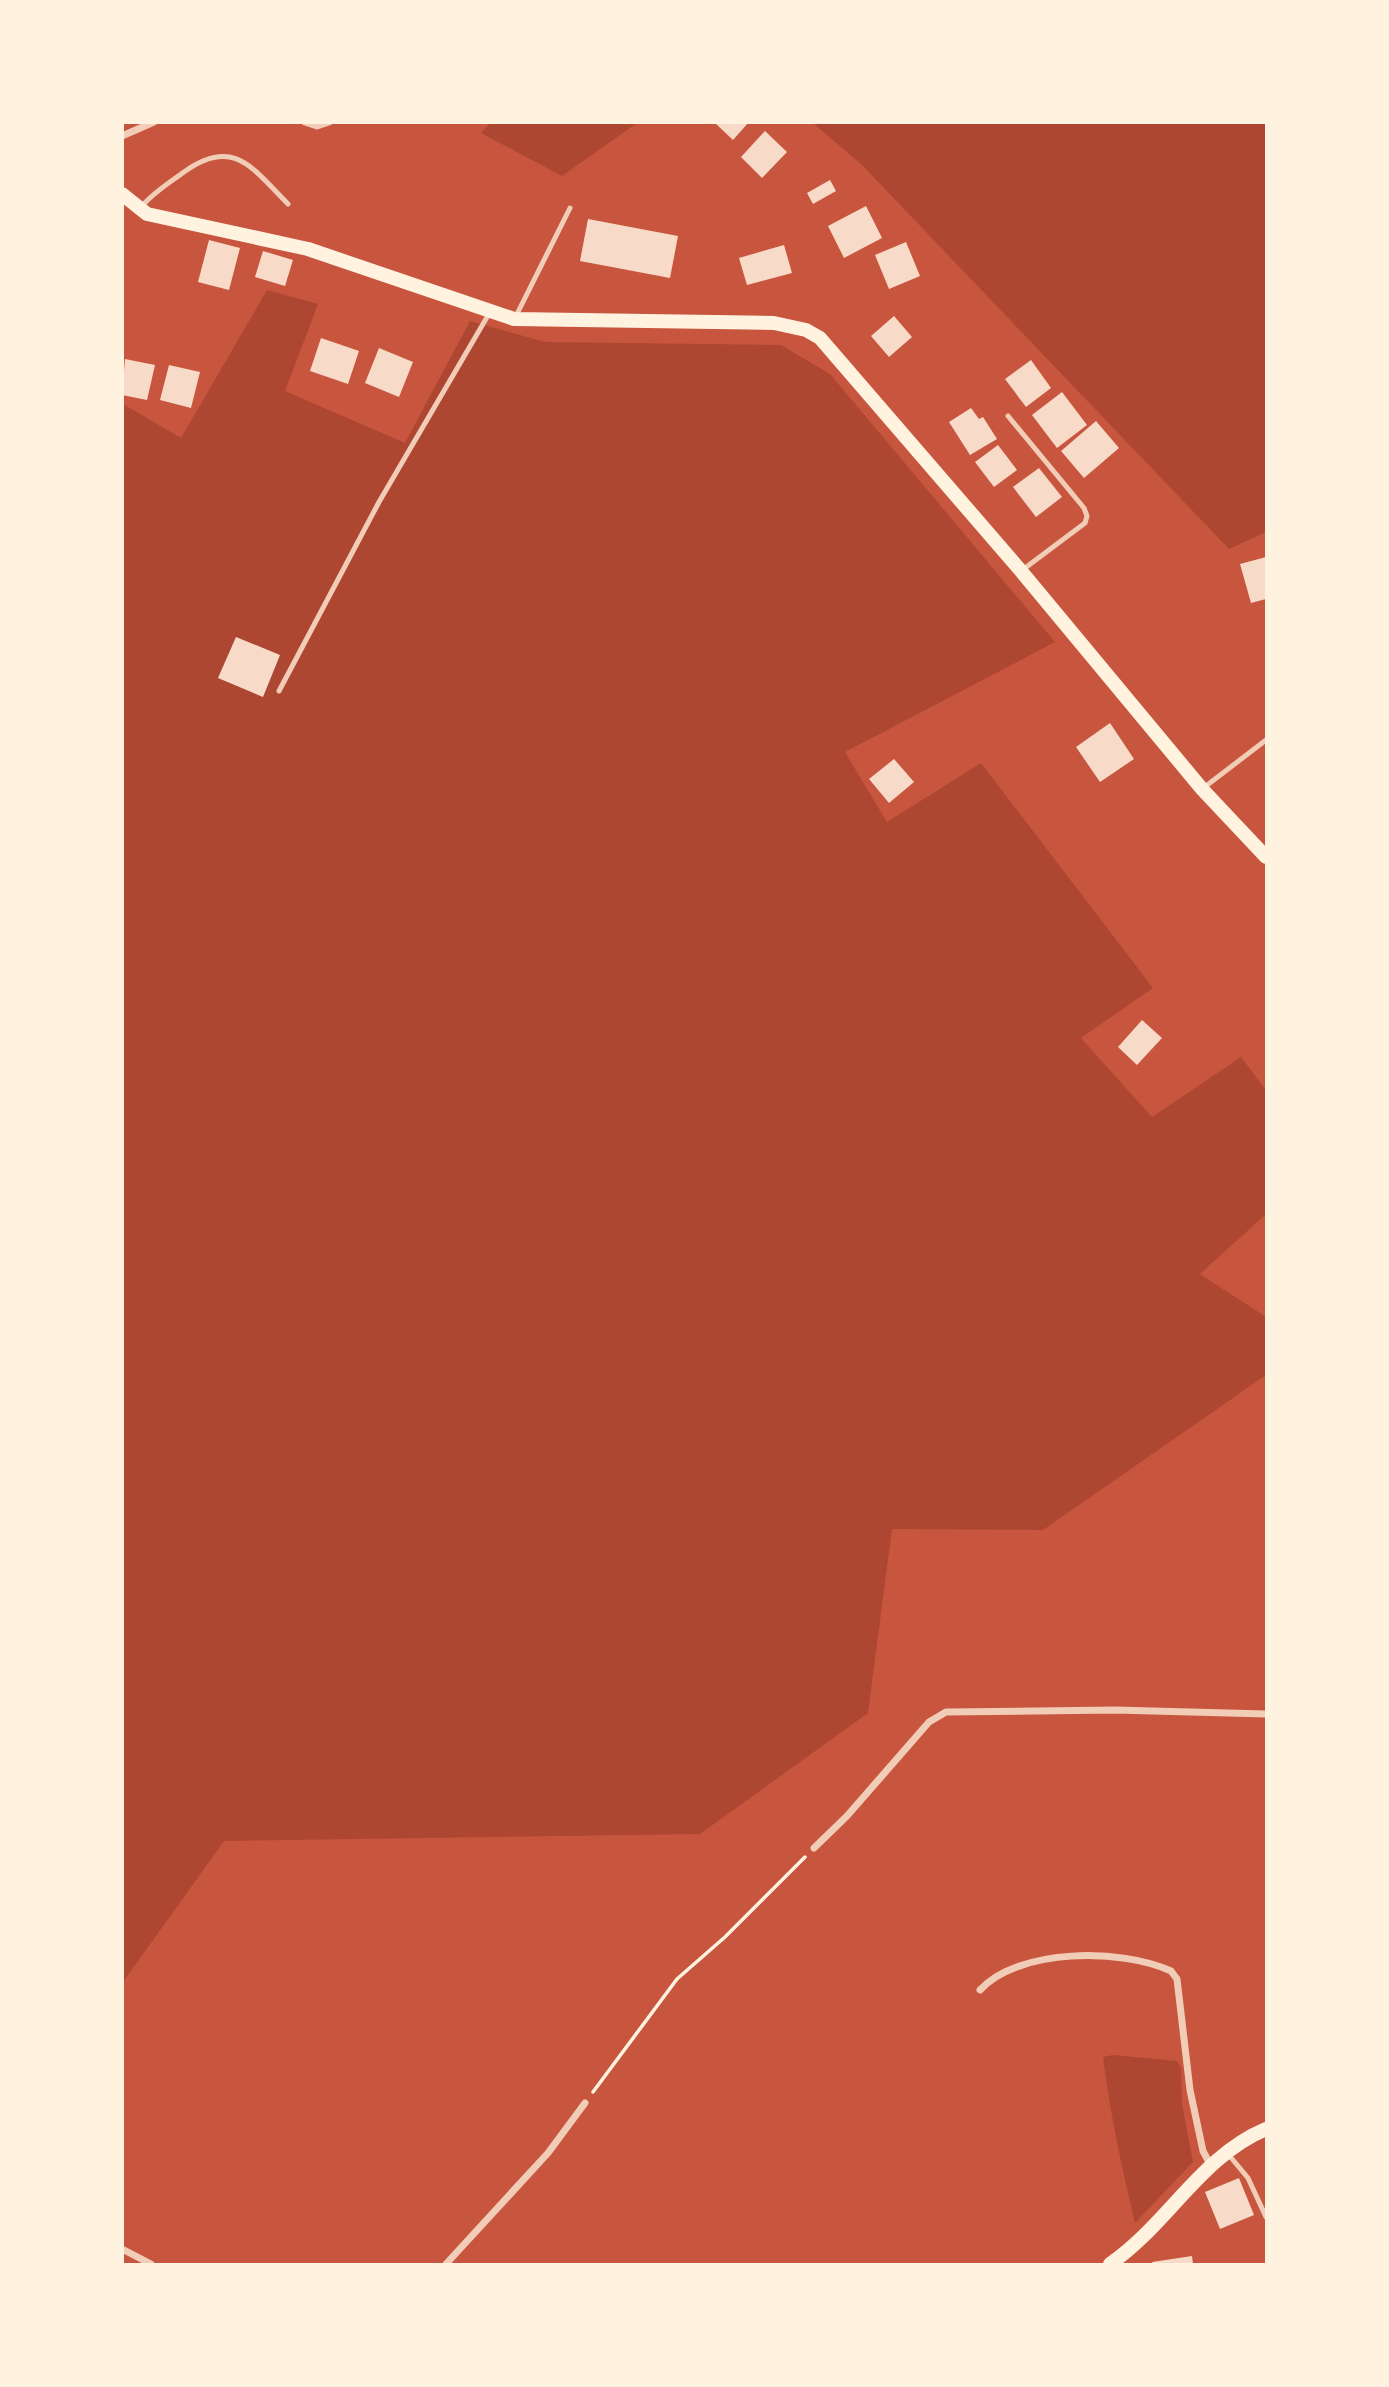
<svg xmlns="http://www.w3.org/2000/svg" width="1389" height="2387" font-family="Figtree,sans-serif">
	<rect width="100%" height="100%" fill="#c8553d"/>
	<!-- green -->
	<g fill="#ae4732">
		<polygon points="490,123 490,122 637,123 562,176 481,133"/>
		<polygon points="813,123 1266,123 1266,532 1229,549 862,165"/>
		<polygon points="267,290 318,304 285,391 405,443 470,321 545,342 781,345 830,374 1055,642 845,752 887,822 981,763 1153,988 1081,1038 1152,1117 1241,1057 1266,1090 1266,1214 1200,1274 1266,1317 1266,1375 1043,1530 892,1529 868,1713 700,1834 224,1841 123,1982 123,404 181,438"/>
		<path d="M1113,2055l64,6 4,7 1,36 11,58 -58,61c-13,-55 -25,-109 -32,-166z"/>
	</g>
	<!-- building -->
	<g fill="#f7dbc8">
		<polygon points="714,122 749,122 733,140"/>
		<polygon points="765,131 787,152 762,178 741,157"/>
		<polygon points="830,180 836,191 813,204 807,193"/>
		<polygon points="866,206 882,238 844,258 828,226"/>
		<polygon points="588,219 678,236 670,278 580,261"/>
		<polygon points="209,240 240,248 229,290 198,282"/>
		<polygon points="906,242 920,276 889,289 875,255"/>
		<polygon points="784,245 792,273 747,285 739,258"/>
		<polygon points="263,251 293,260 285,286 255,277"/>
		<polygon points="894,316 912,337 889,357 871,336"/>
		<polygon points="321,338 359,351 348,384 310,371"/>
		<polygon points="379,348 413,362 399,397 365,383"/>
		<polygon points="125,359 155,365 147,400 122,395"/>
		<polygon points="1031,360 1051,388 1026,407 1005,379"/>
		<polygon points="169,365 200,372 191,408 160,400"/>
		<polygon points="1062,392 1087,425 1057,448 1032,415"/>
		<polygon points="971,408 979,419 983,417 997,439 970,455 949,422"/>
		<polygon points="1096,421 1119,448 1084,478 1061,451"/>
		<polygon points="998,445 1017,470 994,487 975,462"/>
		<polygon points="1039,468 1062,497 1036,517 1013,487"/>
		<polygon points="1266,557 1266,599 1251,603 1240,564"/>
		<polygon points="236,637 280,655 263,697 218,678"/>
		<polygon points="1110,723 1134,759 1100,782 1076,747"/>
		<polygon points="894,759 914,782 889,803 869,779"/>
		<polygon points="1142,1020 1162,1038 1137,1065 1118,1047"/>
		<polygon points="1239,2178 1254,2215 1220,2229 1205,2192"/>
		<polygon points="1192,2256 1193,2264 1153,2264 1152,2262"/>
	</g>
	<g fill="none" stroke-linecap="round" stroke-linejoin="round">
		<!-- path -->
		<polyline stroke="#fff3e0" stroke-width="3.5" points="593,2092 677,1979 725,1937 805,1857"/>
		<!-- service -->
		<g stroke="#f1ccb7" stroke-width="5">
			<path d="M142,206c12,-14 27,-23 42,-34 50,-36 69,-3 104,32"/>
			<polyline points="516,316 570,208"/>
			<polyline points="1008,416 1084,508 1087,516 1085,523 1021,571"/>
			<polyline points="279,691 379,502 490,312"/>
			<polyline points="1202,789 1266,740"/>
			<polyline points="1228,2154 1248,2178 1266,2217"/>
		</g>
		<!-- minor -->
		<g stroke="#f1ccb7" stroke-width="7">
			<polyline points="305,122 317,126 329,122"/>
			<polyline points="122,136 154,122"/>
			<polyline points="814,1848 847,1816 929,1722 946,1712 1115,1710 1266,1714"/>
			<path d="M980,1990c39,-42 141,-42 191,-19l6,8 13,111 13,61 8,15"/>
			<polyline points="122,2249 151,2264"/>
			<polyline points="446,2264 548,2153 585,2103"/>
		</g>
		<!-- secondary -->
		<g stroke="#fff3e0" stroke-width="14">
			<polyline points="122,194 147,214 308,249 514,319 774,323 806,330 820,338 1021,571 1202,789 1266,857"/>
			<path d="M1110,2264c57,-39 91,-108 156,-135"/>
		</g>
	</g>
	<!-- border -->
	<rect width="1389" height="2387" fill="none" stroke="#fff3e0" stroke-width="248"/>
</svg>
